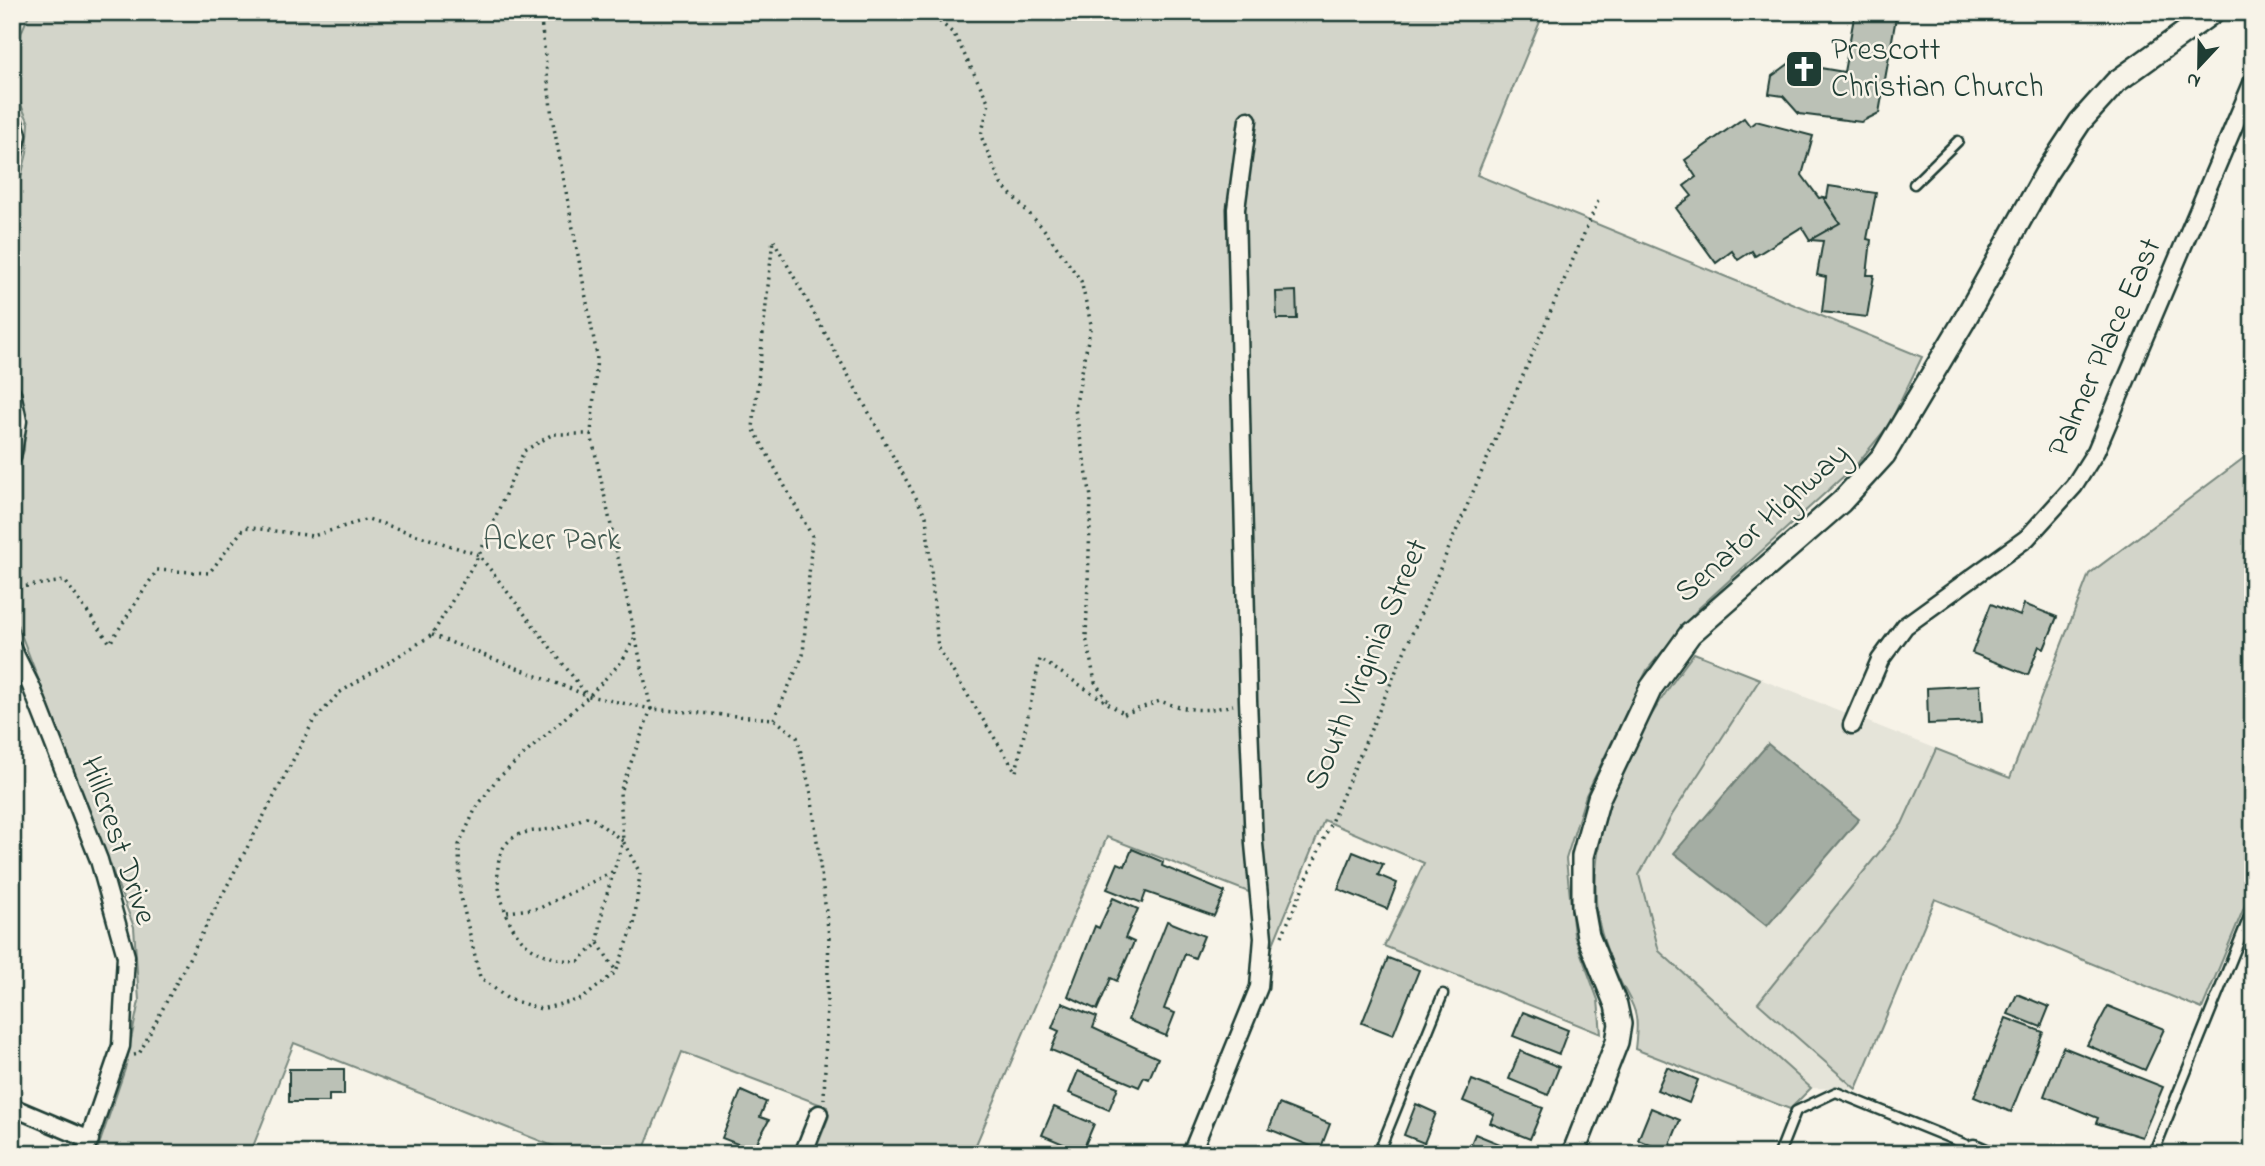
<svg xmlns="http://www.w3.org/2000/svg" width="2265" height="1166" font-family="'Indie Flower',sans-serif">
	<rect width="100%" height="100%" fill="#f7f3e8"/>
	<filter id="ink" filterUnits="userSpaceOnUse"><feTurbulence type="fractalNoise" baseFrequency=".0143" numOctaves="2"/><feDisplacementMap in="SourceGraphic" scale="14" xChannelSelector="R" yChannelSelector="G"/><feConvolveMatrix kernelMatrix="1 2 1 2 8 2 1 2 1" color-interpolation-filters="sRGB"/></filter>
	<g filter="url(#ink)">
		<!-- built -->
		<polygon fill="#e5e4d9" points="1760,679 1936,749 1902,824 1759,1003 1856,1089 1811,1088 1659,951 1639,875 1672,815"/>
		<!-- green -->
		<g fill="#d3d5ca" stroke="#79897f" stroke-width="2">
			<polygon points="30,12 1544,12 1477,175 1922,357 1889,425 1857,464 1698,609 1647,670 1586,795 1566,859 1574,935 1598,1000 1601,1034 1384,946 1424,863 1324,820 1269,954 1259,896 1107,837 972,1154 814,1154 829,1116 827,1107 682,1052 642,1154 573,1154 294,1043 250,1154 96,1154 125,1069 139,1001 134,927 12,611 12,485 24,450 25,415 12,349 12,213 27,153 29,123 12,85 12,54"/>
			<polygon points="2253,451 2253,886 2202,1009 1935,899 1856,1089 1758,1003 1902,824 1936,749 2010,778 2089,574"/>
			<path d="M1694,653l66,26 -88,136 -33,60 20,76 152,137 -21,21 -155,-60c1,-10 3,-22 1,-32 -1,-11 -10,-24 -15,-34 -10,-21 -19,-42 -23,-65 -15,-94 41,-193 96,-265z"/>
		</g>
		<!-- water -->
		<polygon fill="#a4ada3" stroke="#6f8077" stroke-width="2" points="1768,744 1859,819 1767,926 1674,853"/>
		<!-- building -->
		<g fill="#bbc1b6" stroke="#1f3d34" stroke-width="2">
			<polygon points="1855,12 1897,12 1879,113 1861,122 1799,114 1783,96 1769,94 1772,76 1801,55 1809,66 1844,72"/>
			<polygon points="1744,118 1750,126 1756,121 1813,136 1802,175 1819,198 1823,197 1840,223 1810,240 1802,227 1755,256 1752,251 1738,260 1732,251 1716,263 1676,208 1692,196 1684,186 1696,177 1685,160"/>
			<polygon points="1829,186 1876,193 1867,239 1871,240 1867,275 1874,275 1867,317 1822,312 1826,277 1817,275 1823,241 1810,240 1840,223 1823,197 1827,198"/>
			<polygon points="1296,291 1297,319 1277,319 1276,292"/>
			<polygon points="1991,604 2020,616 2024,604 2057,617 2044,649 2039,646 2028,675 1972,653"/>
			<polygon points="1980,685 1982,722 1928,724 1927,688"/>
			<polygon points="1132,849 1163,862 1162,866 1225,892 1214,916 1146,892 1142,903 1107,889 1118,863 1125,866"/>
			<polygon points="1353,852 1383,864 1378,875 1397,883 1387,909 1338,889"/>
			<polygon points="1113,898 1138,909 1125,938 1134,942 1117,981 1111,978 1097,1010 1068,996 1095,926 1099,928"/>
			<polygon points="1167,921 1204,936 1195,958 1185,954 1164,1009 1175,1013 1166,1036 1128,1020"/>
			<polygon points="1388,958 1419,970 1393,1035 1362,1023"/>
			<polygon points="2017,994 2049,1007 2041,1027 2008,1014"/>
			<polygon points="1062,1003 1097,1017 1093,1028 1158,1058 1149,1079 1144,1077 1139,1087 1051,1050 1059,1031 1052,1028"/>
			<polygon points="2108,1006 2164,1029 2145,1070 2087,1045"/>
			<polygon points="1523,1012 1568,1030 1559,1054 1513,1036"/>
			<polygon points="2006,1018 2043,1032 2011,1112 1974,1097"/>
			<polygon points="2063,1047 2163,1087 2142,1137 2096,1123 2098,1118 2044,1096"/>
			<polygon points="1520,1051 1559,1067 1548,1095 1509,1079"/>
			<polygon points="1667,1067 1698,1080 1689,1103 1657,1090"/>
			<polygon points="289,1069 344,1069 344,1095 329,1095 329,1102 289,1102"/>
			<polygon points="1078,1071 1118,1087 1109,1110 1069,1093"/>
			<polygon points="1472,1080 1543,1108 1530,1139 1490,1123 1494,1114 1463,1101"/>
			<polygon points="741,1091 766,1102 760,1117 769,1120 753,1150 722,1138"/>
			<polygon points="1279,1104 1330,1124 1320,1150 1269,1129"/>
			<polygon points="1416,1104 1436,1113 1424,1143 1404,1135"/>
			<polygon points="1054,1107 1094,1124 1082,1152 1042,1135"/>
			<polygon points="1651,1108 1680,1120 1667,1152 1638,1140"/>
			<polygon points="1475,1134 1522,1153 1522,1154 1467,1154"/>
			<polygon points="12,1141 33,1149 31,1154 12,1154"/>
			<polygon points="1638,1147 1654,1154 1635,1154"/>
		</g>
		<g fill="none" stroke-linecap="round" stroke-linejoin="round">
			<defs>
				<g id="lane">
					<polyline points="1914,184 1958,141"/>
					<polyline points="1378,1154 1443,994"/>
					<polyline points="1779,1154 1796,1111 1836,1092 1974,1148"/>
					<polyline points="2153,1154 2253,907"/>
				</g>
				<g id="street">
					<polyline points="12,116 18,135 12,163"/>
					<polyline points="12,393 18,421 12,457"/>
					<polyline points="12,648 31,686 99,860 126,956 121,1046 84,1154"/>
					<polyline points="1852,725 1880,660 1905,626 2027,538 2074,486 2096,451 2253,81"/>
					<polyline points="12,1107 90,1140"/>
					<polyline points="803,1154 819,1114"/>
					<polyline points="1191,1154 1259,987 1263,938 1254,844 1248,700 1236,209 1248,120"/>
					<polyline points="1972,1154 1974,1148 1988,1154"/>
				</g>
				<polyline id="secondary" points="1573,1154 1617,1042 1620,1024 1616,1005 1588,936 1583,908 1583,856 1599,798 1651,688 1690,634 1841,502 1884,455 1964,321 2045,175 2080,122 2116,82 2213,12"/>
			</defs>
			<!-- lane casing -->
			<use href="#lane" stroke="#1f3d34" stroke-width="13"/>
			<!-- street casing -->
			<use href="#street" stroke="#1f3d34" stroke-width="21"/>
			<!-- secondary casing -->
			<use href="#secondary" stroke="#1f3d34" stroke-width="26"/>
			<!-- path -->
			<g stroke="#1f3d34" stroke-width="3.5" stroke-dasharray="2 5" stroke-linecap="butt">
				<polyline points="540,12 552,117 597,356 591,434 651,709 774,719 797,737 811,793 829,936 824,1099"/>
				<polyline points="929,12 954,34 989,103 981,136 1001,184 1043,228 1081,281 1091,324 1075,409 1091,497 1086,637 1095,682 1109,703"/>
				<polyline points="12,588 65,581 110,643 157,570 209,573 245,527 313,536 368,519 479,555 587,695"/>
				<polyline points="432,635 589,696 651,709 620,792 623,841 640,873 634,925 616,972 582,999 541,1009 508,999 480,977 460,893 459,845 475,810 496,780 589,696 622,661 635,637"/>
				<path d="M1124,714l36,-13c27,10 46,11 73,4"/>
				<polyline points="774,719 803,655 812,536 753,428 773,239 926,516 938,648 1016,772 1040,659 1126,715"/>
				<path d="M586,817l7,2 30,22 -20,66 -5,36 -19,18c-19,0 -39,-5 -54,-18 -21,-18 -38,-77 -19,-99 15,-17 35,-11 55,-17 8,-2 16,-6 25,-10z"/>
				<polyline points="507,912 540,908 614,871"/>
				<polyline points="1282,936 1599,199"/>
				<polyline points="598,943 616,971"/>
				<polyline points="134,1055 139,1054 313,722 339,693 432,635 479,555 524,451 553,434 591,434"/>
			</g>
			<!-- lane -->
			<use href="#lane" stroke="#f7f3e8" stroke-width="8"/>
			<!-- street -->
			<use href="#street" stroke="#f7f3e8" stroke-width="16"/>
			<!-- secondary -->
			<use href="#secondary" stroke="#f7f3e8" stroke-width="21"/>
		</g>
	</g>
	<!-- icons -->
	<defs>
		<symbol id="church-square" viewBox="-11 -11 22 22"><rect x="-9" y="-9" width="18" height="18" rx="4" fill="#1f3d34" stroke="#f7f3e8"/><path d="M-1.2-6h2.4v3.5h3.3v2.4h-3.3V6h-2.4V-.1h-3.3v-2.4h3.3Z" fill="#fff"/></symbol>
	</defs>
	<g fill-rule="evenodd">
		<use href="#church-square" x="1782" y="47" width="44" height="44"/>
	</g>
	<g text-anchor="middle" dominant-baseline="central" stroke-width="5" stroke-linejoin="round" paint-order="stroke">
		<!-- poi labels -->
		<g font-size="32" fill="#1f3d34" stroke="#f7f3e8" text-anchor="start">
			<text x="1831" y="51">Prescott<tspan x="1831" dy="37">Christian Church</tspan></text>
		</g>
		<!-- street labels -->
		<g font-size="32" fill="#1f3d34" stroke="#f7f3e8">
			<text transform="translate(2106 348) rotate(-66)">Palmer Place East</text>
			<text transform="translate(1763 524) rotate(-42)">Senator Highway</text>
			<text transform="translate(1368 665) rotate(-67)">South Virginia Street</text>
			<text transform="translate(117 841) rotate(71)">Hillcrest Drive</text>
		</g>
		<!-- park labels -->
		<g font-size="32" fill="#435b52" stroke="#f7f3e8">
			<text x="552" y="541">Acker Park</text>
		</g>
	</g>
	<!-- margin -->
	<rect width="2265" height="1166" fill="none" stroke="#f7f3e8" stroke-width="42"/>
	<rect x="21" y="21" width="2223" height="1124" fill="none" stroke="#1f3d34" stroke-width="2.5" filter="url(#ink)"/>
	<!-- north arrow -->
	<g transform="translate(2199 66) rotate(202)" stroke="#f7f3e8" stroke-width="5" paint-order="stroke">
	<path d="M0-5L12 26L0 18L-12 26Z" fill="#1f3d34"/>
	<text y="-10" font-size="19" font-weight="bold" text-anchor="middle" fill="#1f3d34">N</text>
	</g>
</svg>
